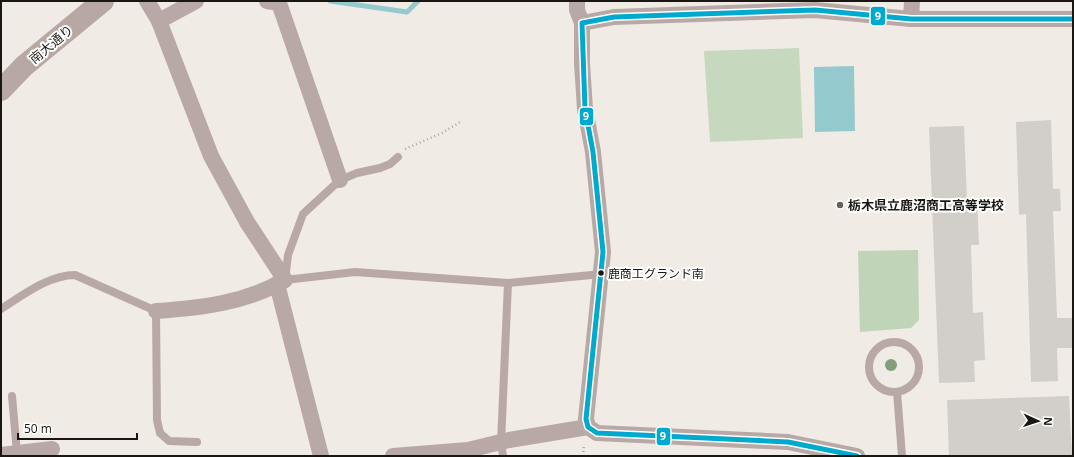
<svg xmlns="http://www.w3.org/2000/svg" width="1074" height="457" font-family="'Open Sans','Noto Sans JP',sans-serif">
	<rect width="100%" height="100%" fill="#f0ebe4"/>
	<!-- green -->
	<polygon fill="#c6d9be" points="799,48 803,138 710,142 704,51"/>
	<!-- forest -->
	<polygon fill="#c0d4b7" points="918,250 919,320 911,328 860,332 858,251"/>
	<!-- water -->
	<polygon fill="#94c9cd" points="854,66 855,131 815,132 814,67"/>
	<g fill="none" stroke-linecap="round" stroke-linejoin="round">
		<!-- stream -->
		<polyline stroke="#94c9cd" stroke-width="5" points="330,1 407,12 418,1"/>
	</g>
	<!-- building -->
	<g fill="#d2cec9">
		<polygon points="1051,120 1053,189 1060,189 1061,211 1053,211 1057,318 1073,318 1073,348 1057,348 1058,381 1031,382 1026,214 1019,215 1016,122"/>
		<polygon points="964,126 967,200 977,200 979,245 971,245 973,313 983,312 985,360 974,361 975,382 939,383 929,127"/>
		<polygon points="1069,396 1072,456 949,456 947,400"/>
	</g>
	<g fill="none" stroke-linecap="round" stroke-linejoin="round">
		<!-- path -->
		<g stroke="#b1a8a4" stroke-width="2.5" stroke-dasharray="1 3" stroke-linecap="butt">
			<polyline points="405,149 442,133 460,122"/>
			<polyline points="583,456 584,444"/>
		</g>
		<!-- lane -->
		<g stroke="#b9a9a6" stroke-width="8">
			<polyline points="398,157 390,164 380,168 357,173 340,180 303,214 288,255 285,280 355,272 508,283 602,274"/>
			<path d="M1,309c22,-14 48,-34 74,-34l81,36 1,109 3,13 9,8 28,1"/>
			<circle cx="894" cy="367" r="25"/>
			<polyline points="897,392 902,456"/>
			<polyline points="12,396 17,453"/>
			<polyline points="503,456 501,443 508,283"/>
		</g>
		<!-- street -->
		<g stroke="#b9a9a6" stroke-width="16">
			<polyline points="147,1 159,21 196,1"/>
			<polyline points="267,1 279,3 340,180"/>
			<polyline points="577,1 577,10 582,23"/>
			<polyline points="911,19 912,1"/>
			<polyline points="277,284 321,456"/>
			<path d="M156,311c45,-3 89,-8 129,-31l-38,-58 -36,-66 -52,-135"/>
			<polyline points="1,455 52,449"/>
			<polyline points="393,456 468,450 509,440 588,427"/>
			<polyline points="857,456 788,442 597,433 588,427 586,419 603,252 593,152 585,109 582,63 582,23 614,17 815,10 911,19 1073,19"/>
		</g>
		<!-- secondary -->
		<polyline stroke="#b8a8a3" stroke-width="22" points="1,90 24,66 103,1"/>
		<defs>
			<polyline id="bus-1" points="857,456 788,442 597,433 588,427 586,419 603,252 593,152 585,109 582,23 614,17 815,10 911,19 1073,19"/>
		</defs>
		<!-- bus-1 casing -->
		<use href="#bus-1" stroke="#fff" stroke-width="8"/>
		<!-- bus-1 -->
		<use href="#bus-1" stroke="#00a9ce" stroke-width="5"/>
	</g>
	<!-- trees -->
	<circle fill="#839f7a" cx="891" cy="365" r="6"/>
	<!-- markers -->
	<circle fill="#65615c" stroke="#fff" stroke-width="1.5" cx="840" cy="205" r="4"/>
	<circle fill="#1a1713" stroke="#fff" stroke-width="1.5" cx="601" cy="273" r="3.5"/>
	<g text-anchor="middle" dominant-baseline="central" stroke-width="4" stroke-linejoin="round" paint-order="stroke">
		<!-- bus labels -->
		<g font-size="12" fill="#1a1713" stroke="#fff" text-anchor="start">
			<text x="608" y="273">鹿商工グランド南</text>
		</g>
		<!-- street labels -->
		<g font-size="13" fill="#1a1713" stroke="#fff">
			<text transform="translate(51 44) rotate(-40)">南大通り</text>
		</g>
		<!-- poi labels -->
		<g font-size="13" font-weight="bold" fill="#1a1713" stroke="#fff" text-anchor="start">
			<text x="848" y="205">栃木県立鹿沼商工高等学校</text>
		</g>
	</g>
	<g stroke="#fff" stroke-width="1.5">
		<rect x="870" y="6" width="16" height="20" rx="4" fill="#00a9ce"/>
		<rect x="579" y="107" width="15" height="19" rx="4" fill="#00a9ce"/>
		<rect x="656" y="427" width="15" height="19" rx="4" fill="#00a9ce"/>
	</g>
	<g font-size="11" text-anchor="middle" font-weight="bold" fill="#fff">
		<text x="878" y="20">9</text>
		<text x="586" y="120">9</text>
		<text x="663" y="440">9</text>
	</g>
	<!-- border -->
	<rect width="1074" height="457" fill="none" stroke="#1a1713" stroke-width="4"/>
	<!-- north arrow -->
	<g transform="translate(1038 421) rotate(93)" stroke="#ffffff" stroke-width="3" paint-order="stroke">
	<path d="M0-3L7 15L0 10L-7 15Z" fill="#1a1713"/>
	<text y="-6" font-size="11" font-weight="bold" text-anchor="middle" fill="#1a1713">N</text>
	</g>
	<!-- scale -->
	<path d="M18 433v6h119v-6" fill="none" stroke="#1a1713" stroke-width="2"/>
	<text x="24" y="433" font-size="12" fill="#1a1713" stroke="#ffffff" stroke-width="3" paint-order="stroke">50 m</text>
</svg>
